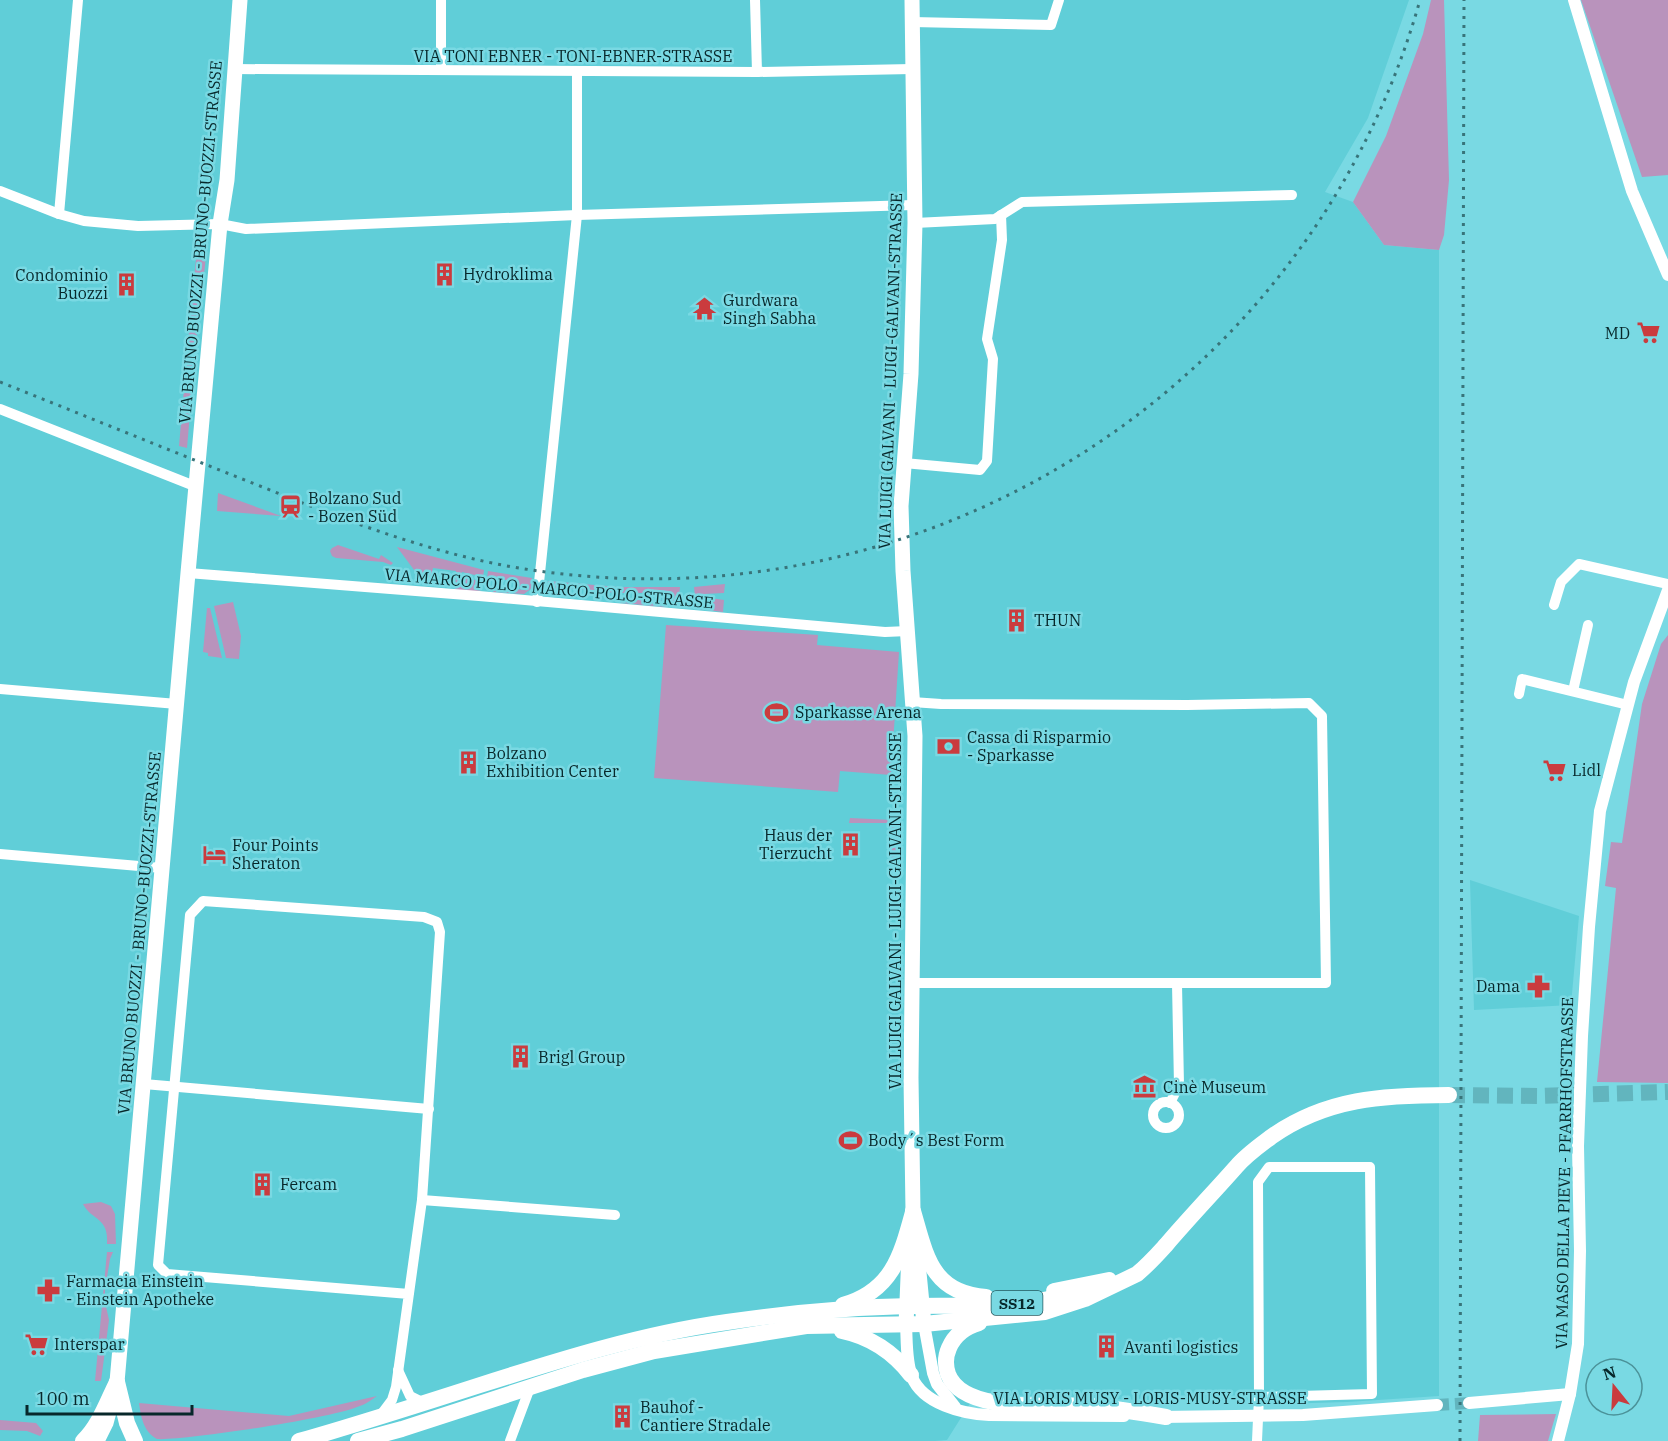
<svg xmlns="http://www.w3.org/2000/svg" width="1668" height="1441" font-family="'IBM Plex Serif',serif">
	<rect width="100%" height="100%" fill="#79d9e3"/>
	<!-- built -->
	<g fill="#60ced8">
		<polygon points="0,0 1409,0 1368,118 1325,192 1353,202 1384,245 1439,250 1439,1396 1347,1402 1276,1404 1245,1400 1140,1400 976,1394 947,1440 935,1441 0,1441"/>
		<polygon points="1470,880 1579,916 1571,1005 1474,1010"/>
	</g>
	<!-- green -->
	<g fill="#b993bc">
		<polygon points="1431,0 1444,0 1449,180 1444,235 1439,250 1384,245 1353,202 1386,136 1423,34"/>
		<polygon points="1581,0 1668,0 1668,175 1642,177"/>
		<path d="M198,241c13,9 5,33 4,46h-9z"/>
		<polygon points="192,297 200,297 187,448 179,446"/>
		<polygon points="218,493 281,516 217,511"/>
		<polygon points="338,545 379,559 381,555 393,563 391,565 383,562 336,558 332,556 330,551 332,548"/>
		<polygon points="397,547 484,570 483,577 462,572 461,576 482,582 480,592 455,590 456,571 433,568 430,586 426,586"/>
		<polygon points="488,571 532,578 532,588 524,594 493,592 494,586 524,590 524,587 517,586 516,581 487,578"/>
		<polygon points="548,581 618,587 618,593 559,587 558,596 551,595 547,590"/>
		<polygon points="725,584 724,593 704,594 704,597 724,600 723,612 699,609 696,606 694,587"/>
		<polygon points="623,587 680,587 679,596 671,605 666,607 621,603 622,598 665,601 665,593 622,593"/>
		<polygon points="233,602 241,636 239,659 226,658 214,606"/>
		<polygon points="207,608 210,608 222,658 208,656 208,653 203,652"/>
		<polygon points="666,625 818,635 817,645 899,652 891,775 840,771 838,792 654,778"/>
		<polygon points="1668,635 1668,1083 1597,1082 1616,888 1605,886 1611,842 1622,843 1642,704 1661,644"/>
		<polygon points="850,818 893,820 900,827 900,860 891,860 891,823 849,823"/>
		<path d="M101,1202l10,4 4,8 1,30h-9c2,-27 -15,-23 -24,-40z"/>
		<polygon points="107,1252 113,1252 110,1259 105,1289 105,1302 109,1320 101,1381 95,1381"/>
		<path d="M377,1396c-6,4 -12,9 -20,11 -30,12 -175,34 -200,32 -14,-8 -16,-22 -18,-36l150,13z"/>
		<polygon points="1556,1414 1548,1441 1478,1441 1480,1415"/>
		<polygon points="0,1420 36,1423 43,1431 40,1436 27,1431 0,1430"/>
	</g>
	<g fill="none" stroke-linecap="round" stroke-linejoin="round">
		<!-- tertiary-tunnel -->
		<polyline stroke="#62b5be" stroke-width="12" stroke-dasharray="12 6" stroke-linecap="butt" points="1437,1405 1469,1403"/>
		<!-- primary-tunnel -->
		<polyline stroke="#62b5be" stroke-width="16" stroke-dasharray="16 8" stroke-linecap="butt" points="1449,1095 1537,1096 1668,1092"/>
		<!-- minor -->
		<g stroke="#fff" stroke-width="10">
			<polyline points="441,0 441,70"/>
			<polyline points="755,0 757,72"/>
			<polyline points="912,22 1051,25 1059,0"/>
			<polyline points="234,69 757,72 912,69"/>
			<polyline points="0,191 59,214 84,221 138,226 220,224 246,229 577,215 914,205"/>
			<polyline points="59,214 78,0"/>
			<polyline points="915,223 995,219 1022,202 1292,195"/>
			<polyline points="0,409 197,487"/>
			<polyline points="904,463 980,470 987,461 993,359 987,339 1002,240 1001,215"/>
			<polyline points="188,573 479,596 885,632 908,631"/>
			<polyline points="537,602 577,215 577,71"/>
			<polyline points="1554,605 1561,582 1579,564 1668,584"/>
			<polyline points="0,689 177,704"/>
			<polyline points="1573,691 1588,625"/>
			<polyline points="1519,694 1522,679 1628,705"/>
			<polyline points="912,702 941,704 1187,705 1309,703 1322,716 1326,983 914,983"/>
			<polyline points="0,854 162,868"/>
			<polyline points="144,1084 429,1109"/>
			<circle cx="1166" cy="1115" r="13"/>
			<polyline points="1170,1103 1179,1085 1177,984"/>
			<polyline points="422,1200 615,1215"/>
			<polyline points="398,1370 410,1396 424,1403"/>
			<polyline points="380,1416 392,1400 396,1387 422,1200 440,932 437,922 424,917 203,901 190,915 158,1265 167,1274 409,1294"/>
			<polyline points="510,1441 528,1393 526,1387"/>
			<polyline points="1257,1441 1259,1397 1258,1182 1269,1167 1370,1167 1372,1394 1259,1397"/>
		</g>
		<!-- tertiary -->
		<g stroke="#fff" stroke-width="12">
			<polyline points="1574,0 1632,191 1668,275"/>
			<polyline points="924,1324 933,1373 937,1384 955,1407"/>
			<path d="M906,1325c1,16 0,36 6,52 11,27 51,37 77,38l135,1"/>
			<polyline points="1469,1403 1570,1394"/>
			<polyline points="1160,1417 1303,1415 1437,1405"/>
			<polyline points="1558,1441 1570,1394 1578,1344 1580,1251 1578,1146 1582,1036 1589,927 1600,811 1634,682 1668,590"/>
		</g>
		<!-- secondary -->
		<g stroke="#fff" stroke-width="15">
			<polyline points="912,0 915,223 911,374 901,506 903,571 915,736 911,1078 913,1211 924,1324"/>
			<polyline points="906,1325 909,1253"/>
			<polyline points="97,1441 106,1423 117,1382 188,573 220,224 227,180 240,0"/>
		</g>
		<!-- primary -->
		<g stroke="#fff" stroke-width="16">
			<path d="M913,1211c13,44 18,82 73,86"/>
			<polyline points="1054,1291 1109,1280"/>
			<path d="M843,1305c49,-14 58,-49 70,-93"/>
			<path d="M979,1323c-14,4 -24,11 -30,25 -4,9 -4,17 -1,26 16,42 109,29 145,32 25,3 49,7 73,11"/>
			<path d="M842,1331c29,6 51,21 69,44"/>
			<polyline points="117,1382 127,1423 135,1441"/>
			<path d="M83,1441c16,-15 24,-39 34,-59"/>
			<path d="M299,1441c60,-17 119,-36 178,-55 82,-26 164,-52 250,-64 62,-9 123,-15 185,-16 51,-1 104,3 154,-11"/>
			<path d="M358,1441l44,-12 181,-59 71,-19 152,-25 118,-2 121,-12 40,-13 52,-25c12,-10 19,-18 29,-29 23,-27 47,-52 70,-78 10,-12 23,-21 35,-30 55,-39 113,-42 178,-42"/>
		</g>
		<!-- rail -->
		<g stroke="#38747a" stroke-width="3" stroke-dasharray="3 6" stroke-linecap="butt">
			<path d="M0,382c88,35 176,71 265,106 77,31 155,61 237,77 406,76 806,-167 918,-565"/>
			<polyline points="1460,1441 1464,0"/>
		</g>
	</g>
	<!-- icons -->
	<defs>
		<symbol id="building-bare" viewBox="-9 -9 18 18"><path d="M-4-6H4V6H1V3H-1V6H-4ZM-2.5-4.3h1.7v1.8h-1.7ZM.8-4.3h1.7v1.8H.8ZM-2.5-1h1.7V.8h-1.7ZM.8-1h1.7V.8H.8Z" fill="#ca3b3e" stroke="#79d9e3" stroke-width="2.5" paint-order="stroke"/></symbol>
		<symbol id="temple-bare" viewBox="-9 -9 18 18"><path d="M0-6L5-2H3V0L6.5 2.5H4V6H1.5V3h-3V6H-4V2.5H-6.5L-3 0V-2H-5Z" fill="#ca3b3e" stroke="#79d9e3" stroke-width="2.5" paint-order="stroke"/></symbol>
		<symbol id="supermarket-bare" viewBox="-9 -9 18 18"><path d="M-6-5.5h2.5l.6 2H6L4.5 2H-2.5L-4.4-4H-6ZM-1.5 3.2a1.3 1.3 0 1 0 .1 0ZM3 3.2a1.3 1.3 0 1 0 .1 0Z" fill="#ca3b3e" stroke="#79d9e3" stroke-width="2.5" paint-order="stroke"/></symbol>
		<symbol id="station-bare" viewBox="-9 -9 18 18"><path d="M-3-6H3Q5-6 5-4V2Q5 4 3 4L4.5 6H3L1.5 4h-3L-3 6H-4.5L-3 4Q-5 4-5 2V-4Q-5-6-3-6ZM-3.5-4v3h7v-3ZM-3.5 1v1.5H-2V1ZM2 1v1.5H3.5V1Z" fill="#ca3b3e" stroke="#79d9e3" stroke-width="2.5" paint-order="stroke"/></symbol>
		<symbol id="stadium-bare" viewBox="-9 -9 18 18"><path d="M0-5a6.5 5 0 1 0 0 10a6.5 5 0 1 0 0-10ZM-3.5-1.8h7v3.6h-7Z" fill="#ca3b3e" stroke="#79d9e3" stroke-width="2.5" paint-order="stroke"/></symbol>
		<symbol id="bank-bare" viewBox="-9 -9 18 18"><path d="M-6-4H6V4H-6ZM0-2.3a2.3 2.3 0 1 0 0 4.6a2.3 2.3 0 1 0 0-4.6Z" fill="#ca3b3e" stroke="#79d9e3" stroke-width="2.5" paint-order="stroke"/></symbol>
		<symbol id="hotel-bare" viewBox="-9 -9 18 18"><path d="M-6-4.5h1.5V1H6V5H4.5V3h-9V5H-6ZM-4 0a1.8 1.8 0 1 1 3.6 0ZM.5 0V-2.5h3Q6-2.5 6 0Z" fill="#ca3b3e" stroke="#79d9e3" stroke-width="2.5" paint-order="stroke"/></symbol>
		<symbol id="pharmacy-bare" viewBox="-9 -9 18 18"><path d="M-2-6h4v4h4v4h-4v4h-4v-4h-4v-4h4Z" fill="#ca3b3e" stroke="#79d9e3" stroke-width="2.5" paint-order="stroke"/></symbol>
		<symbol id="museum-bare" viewBox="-9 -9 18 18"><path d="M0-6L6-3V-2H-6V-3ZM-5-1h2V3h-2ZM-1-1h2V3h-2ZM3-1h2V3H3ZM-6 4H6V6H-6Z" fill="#ca3b3e" stroke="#79d9e3" stroke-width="2.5" paint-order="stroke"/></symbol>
	</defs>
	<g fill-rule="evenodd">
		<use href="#building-bare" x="428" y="258" width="33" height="33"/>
		<use href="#building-bare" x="110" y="268" width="33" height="33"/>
		<use href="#temple-bare" x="688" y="292" width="33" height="33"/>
		<use href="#supermarket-bare" x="1632" y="316" width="33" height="33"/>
		<use href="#station-bare" x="274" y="490" width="33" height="33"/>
		<use href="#building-bare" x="1000" y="604" width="33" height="33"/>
		<use href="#stadium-bare" x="760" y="696" width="33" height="33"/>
		<use href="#bank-bare" x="932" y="730" width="33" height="33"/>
		<use href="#building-bare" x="452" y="746" width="33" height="33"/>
		<use href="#supermarket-bare" x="1538" y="754" width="33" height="33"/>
		<use href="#building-bare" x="834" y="828" width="33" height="33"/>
		<use href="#hotel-bare" x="198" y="838" width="33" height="33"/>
		<use href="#pharmacy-bare" x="1522" y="970" width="33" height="33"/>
		<use href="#building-bare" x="504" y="1040" width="33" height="33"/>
		<use href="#museum-bare" x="1128" y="1070" width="33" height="33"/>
		<use href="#stadium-bare" x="834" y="1124" width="33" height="33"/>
		<use href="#building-bare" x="246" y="1168" width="33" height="33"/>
		<use href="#pharmacy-bare" x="32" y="1274" width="33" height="33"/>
		<use href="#supermarket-bare" x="20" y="1328" width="33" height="33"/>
		<use href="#building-bare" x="1090" y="1330" width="33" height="33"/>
		<use href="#building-bare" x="606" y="1400" width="33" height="33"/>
	</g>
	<g text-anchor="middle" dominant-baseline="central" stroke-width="5" stroke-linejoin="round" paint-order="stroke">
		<!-- shield labels -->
		<rect fill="#79d9e3" stroke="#295c62" stroke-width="1.5" x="991.5" y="1291" width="51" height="24" rx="4.5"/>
		<g font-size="15" font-weight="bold" fill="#07272a">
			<text x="1017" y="1303">SS12</text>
		</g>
		<!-- street labels -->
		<g font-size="16" fill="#07272a" stroke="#79d9e3">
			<text x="573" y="56">VIA TONI EBNER - TONI-EBNER-STRASSE</text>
			<text transform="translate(200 242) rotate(-85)">VIA BRUNO BUOZZI - BRUNO-BUOZZI-STRASSE</text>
			<text transform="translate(890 371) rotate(-88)">VIA LUIGI GALVANI - LUIGI-GALVANI-STRASSE</text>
			<text transform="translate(549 588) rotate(5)">VIA MARCO POLO - MARCO-POLO-STRASSE</text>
			<text transform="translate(895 911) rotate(-90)">VIA LUIGI GALVANI - LUIGI-GALVANI-STRASSE</text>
			<text transform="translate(139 933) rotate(-85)">VIA BRUNO BUOZZI - BRUNO-BUOZZI-STRASSE</text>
			<text transform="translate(1564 1173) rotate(-89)">VIA MASO DELLA PIEVE - PFARRHOFSTRASSE</text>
			<text x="1150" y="1398">VIA LORIS MUSY - LORIS-MUSY-STRASSE</text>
		</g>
		<!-- poi labels -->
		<g font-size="16" fill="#07272a" stroke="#79d9e3" text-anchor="start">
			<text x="463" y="274">Hydroklima</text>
			<text x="108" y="275" text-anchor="end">Condominio<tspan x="108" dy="18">Buozzi</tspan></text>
			<text x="723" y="300">Gurdwara<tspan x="723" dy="18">Singh Sabha</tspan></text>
			<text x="1630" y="333" text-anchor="end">MD</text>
			<text x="308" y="498">Bolzano Sud<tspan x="308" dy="18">- Bozen Süd</tspan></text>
			<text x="1034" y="620">THUN</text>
			<text x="795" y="712">Sparkasse Arena</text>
			<text x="967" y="737">Cassa di Risparmio<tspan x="967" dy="18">- Sparkasse</tspan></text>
			<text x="486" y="753">Bolzano<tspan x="486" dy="18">Exhibition Center</tspan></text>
			<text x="1572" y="770">Lidl</text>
			<text x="832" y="835" text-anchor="end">Haus der<tspan x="832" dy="18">Tierzucht</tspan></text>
			<text x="232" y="845">Four Points<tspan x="232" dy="18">Sheraton</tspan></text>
			<text x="1520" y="986" text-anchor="end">Dama</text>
			<text x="538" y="1057">Brigl Group</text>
			<text x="1163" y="1087">Cinè Museum</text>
			<text x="868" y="1140">Body´s Best Form</text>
			<text x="280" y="1184">Fercam</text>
			<text x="66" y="1281">Farmacia Einstein<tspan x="66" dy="18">- Einstein Apotheke</tspan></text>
			<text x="54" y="1344">Interspar</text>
			<text x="1124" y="1347">Avanti logistics</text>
			<text x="640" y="1407">Bauhof -<tspan x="640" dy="18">Cantiere Stradale</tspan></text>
		</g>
	</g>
	<!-- north arrow -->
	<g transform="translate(1614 1387) rotate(342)"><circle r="28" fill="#79d9e3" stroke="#4b9299" stroke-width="1.5"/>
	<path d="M0-4.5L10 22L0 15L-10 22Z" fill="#ca3b3e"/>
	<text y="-9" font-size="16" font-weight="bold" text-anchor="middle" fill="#07272a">N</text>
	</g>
	<!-- scale -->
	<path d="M27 1405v9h165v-9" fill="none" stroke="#07272a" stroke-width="3"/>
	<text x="36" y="1405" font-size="18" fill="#07272a" stroke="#79d9e3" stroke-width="4.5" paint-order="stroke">100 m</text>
</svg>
